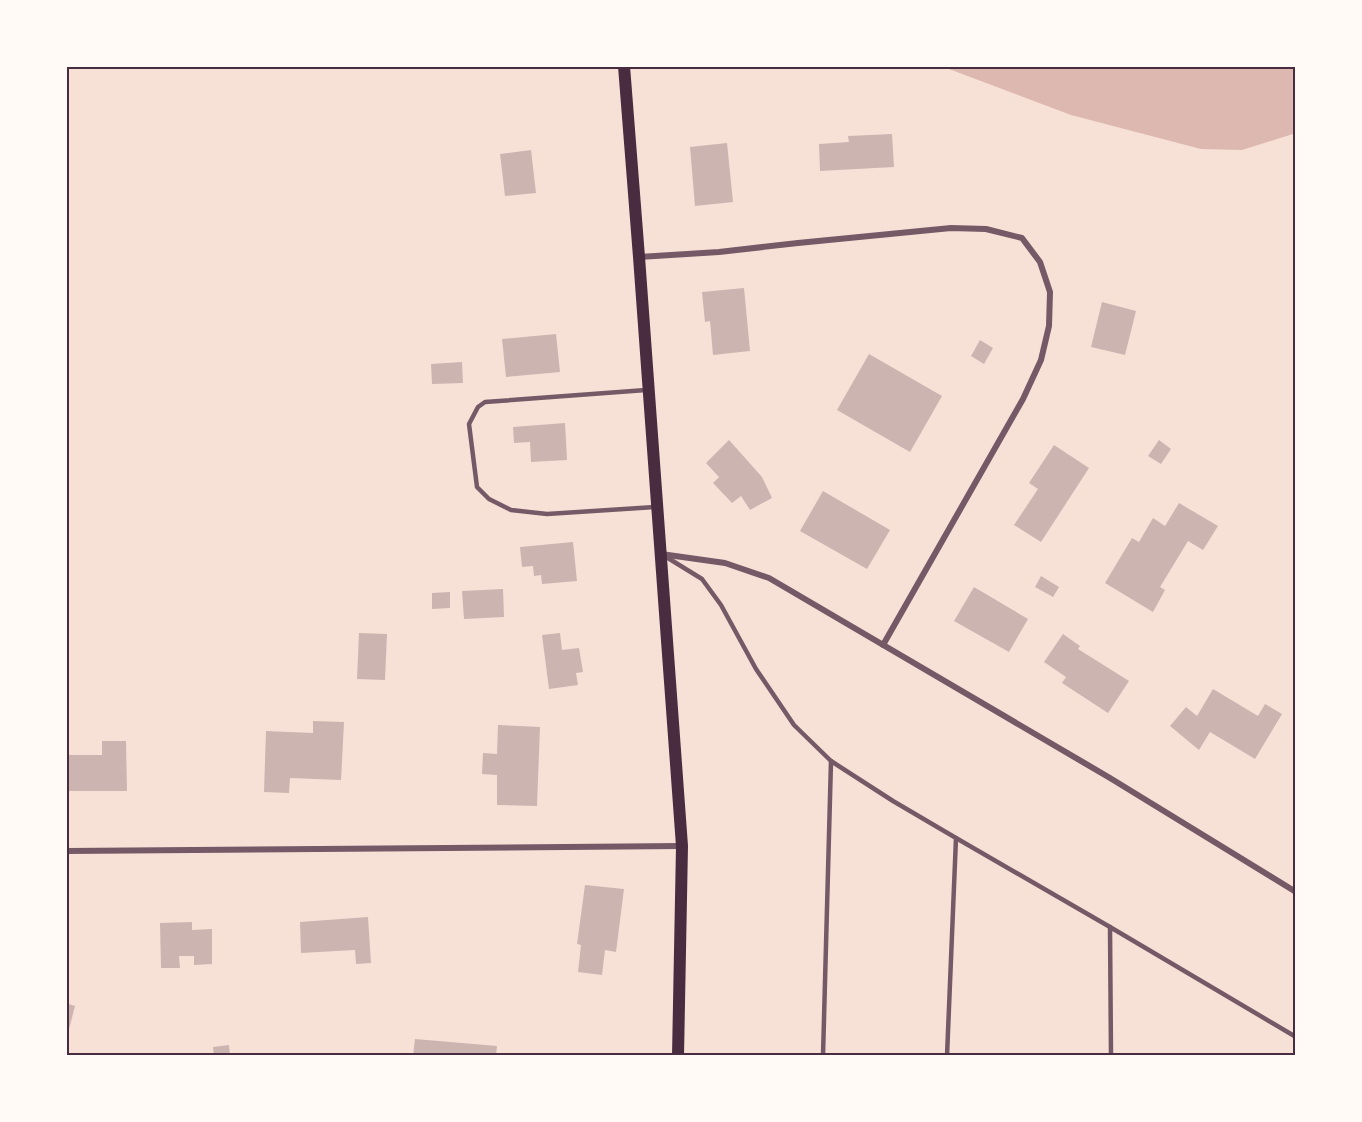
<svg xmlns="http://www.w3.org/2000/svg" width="1362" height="1122" font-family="Jost,sans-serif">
	<rect width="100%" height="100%" fill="#f7e1d7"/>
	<!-- water -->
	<polygon fill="#dcb8b0" points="941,66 1296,66 1296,133 1242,150 1201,149 1071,115"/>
	<!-- building -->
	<g fill="#ccb4b1">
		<polygon points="892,134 894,167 820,171 819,144 849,142 848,136"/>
		<polygon points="727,143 733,202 695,206 690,147"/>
		<polygon points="531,150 536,193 505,196 500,154"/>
		<polygon points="744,288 750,351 713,355 710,321 705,322 702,292"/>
		<polygon points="1102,302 1136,311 1125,355 1091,347"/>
		<polygon points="556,334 560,372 506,377 502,339"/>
		<polygon points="980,340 993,348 984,364 971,356"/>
		<polygon points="869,354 942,396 910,452 837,410"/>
		<polygon points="462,362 463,383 432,384 431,364"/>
		<polygon points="565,423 567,460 531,462 530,442 514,443 513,427"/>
		<polygon points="729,440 762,477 772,498 750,510 741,496 732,503 713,483 719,477 706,463"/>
		<polygon points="1159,440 1171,449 1161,464 1148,456"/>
		<polygon points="1054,445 1089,468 1041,542 1014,525 1038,489 1029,483"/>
		<polygon points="823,491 890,530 867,569 800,531"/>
		<polygon points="1179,503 1218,526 1203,550 1188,541 1160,587 1165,590 1153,612 1105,583 1132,538 1139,542 1153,518 1165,526"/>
		<polygon points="573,542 577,581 542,584 541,575 534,576 533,566 522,567 520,547"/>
		<polygon points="1041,576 1059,587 1053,597 1035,587"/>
		<polygon points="974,587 1028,619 1009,652 954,621"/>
		<polygon points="503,589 504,617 464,619 462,591"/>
		<polygon points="450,592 450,608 432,609 432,593"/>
		<polygon points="359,633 387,634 385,680 357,679"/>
		<polygon points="560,633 562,650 579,648 583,672 576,673 578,685 549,689 542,635"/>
		<polygon points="1063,634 1080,646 1078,649 1129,681 1108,713 1062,683 1066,677 1044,662"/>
		<polygon points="1213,689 1258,716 1265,704 1282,714 1255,759 1210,732 1199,750 1170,726 1186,707 1197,716"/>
		<polygon points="313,721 344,722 341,780 290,778 289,793 264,792 266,731 313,733"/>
		<polygon points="498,725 540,727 537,806 497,805 497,775 482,774 483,753 497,754"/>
		<polygon points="102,741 126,741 127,791 68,791 68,755 102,755"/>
		<polygon points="585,885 624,889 616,952 605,950 602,975 578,972 581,945 577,944"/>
		<polygon points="368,917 371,963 356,964 355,950 301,953 300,922"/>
		<polygon points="192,922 192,930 212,929 212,964 194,965 194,956 179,956 180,968 161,968 160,923"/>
		<polygon points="66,1003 75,1006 67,1037 66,1037"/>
		<polygon points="415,1039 497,1046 496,1056 413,1056"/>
		<polygon points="229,1045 230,1056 214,1056 213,1047"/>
	</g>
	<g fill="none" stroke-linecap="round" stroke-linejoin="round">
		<!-- service -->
		<g stroke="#755966" stroke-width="4.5">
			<polyline points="646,390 485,402 478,407 469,424 477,487 489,499 511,510 547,514 655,507"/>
			<polyline points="663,555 702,579 721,605 756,669 794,725 831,761 893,801 956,838 947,1056"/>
			<polyline points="956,838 1110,927"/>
			<polyline points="823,1056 831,761"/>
			<polyline points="1111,1056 1110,927 1296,1037"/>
		</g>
		<!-- minor -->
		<g stroke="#755966" stroke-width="6">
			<polyline points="639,257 719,252 798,243 951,228 986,229 1022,238 1040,262 1050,292 1049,326 1041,360 1023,399 883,645"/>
			<polyline points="661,554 725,563 769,578 1110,778 1296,892"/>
			<polyline points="66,851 681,846"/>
		</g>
		<!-- secondary -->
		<polyline stroke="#4a2c40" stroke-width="12" points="624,66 639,257 682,846 678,1056"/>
	</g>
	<!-- border -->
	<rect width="1362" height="1122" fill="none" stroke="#fffaf5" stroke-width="135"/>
	<rect x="68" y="68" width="1226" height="986" fill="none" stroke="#4a2c40" stroke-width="2"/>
</svg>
